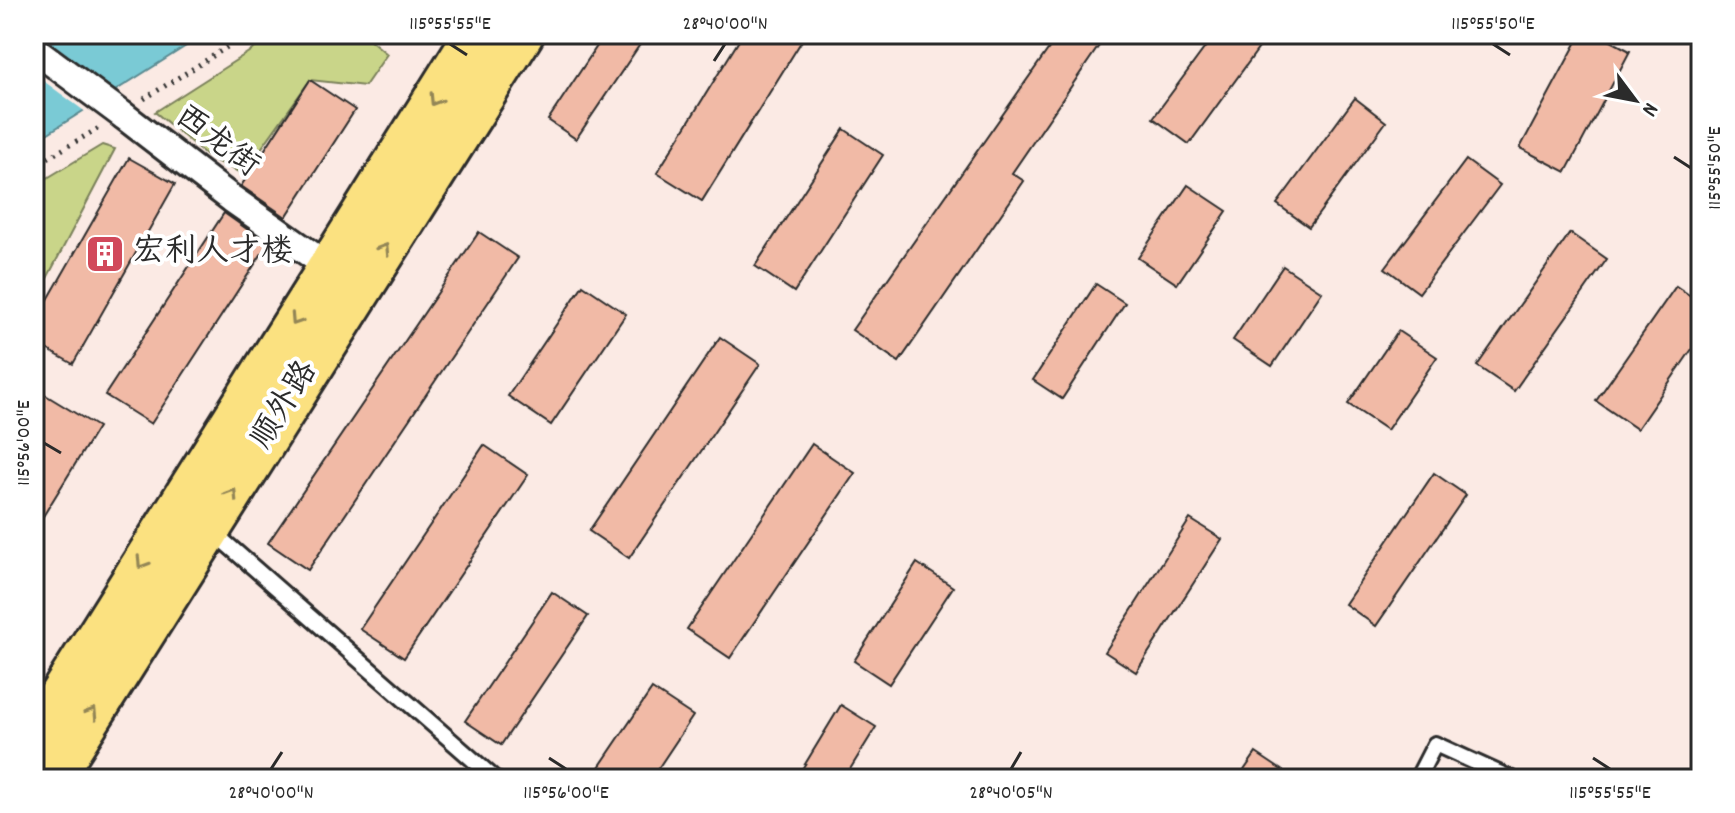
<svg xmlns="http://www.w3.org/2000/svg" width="1735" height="813" font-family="Dekko,'LXGW WenKai TC',sans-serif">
	<rect width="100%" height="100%" fill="#fbeae4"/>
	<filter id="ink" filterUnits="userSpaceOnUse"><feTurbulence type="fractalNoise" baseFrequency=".0125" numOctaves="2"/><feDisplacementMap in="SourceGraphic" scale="16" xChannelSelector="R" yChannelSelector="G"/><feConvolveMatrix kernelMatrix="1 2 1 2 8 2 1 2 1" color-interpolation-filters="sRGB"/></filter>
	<g filter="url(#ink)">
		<!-- green -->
		<g fill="#c9d589" stroke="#7a805a" stroke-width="2">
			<polygon points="277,34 363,34 387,54 365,86 310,80 243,174 211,159 155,112"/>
			<polygon points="102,145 115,149 34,303 34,186"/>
		</g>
		<!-- water -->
		<polygon fill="#7acad5" stroke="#5a8a91" stroke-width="2" points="34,34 205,34 34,142"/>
		<!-- pier -->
		<polygon fill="#fbeae4" points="34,40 111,98 87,113 34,74"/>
		<!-- building -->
		<g fill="#f1baa6" stroke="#2b2b2b" stroke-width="2">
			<polygon points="605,34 647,34 576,139 548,120"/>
			<polygon points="743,34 806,34 702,201 657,173"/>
			<polygon points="1059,34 1107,34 1012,173 1024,181 899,362 852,330"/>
			<polygon points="1215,34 1269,34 1189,144 1153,118"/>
			<polygon points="1581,34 1598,34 1630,51 1566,172 1520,148"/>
			<polygon points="310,80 355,110 286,217 241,186"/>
			<polygon points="1355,98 1386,122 1309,227 1277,204"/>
			<polygon points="844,129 883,155 794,292 755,266"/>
			<polygon points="129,158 175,184 73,364 34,342 34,324"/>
			<polygon points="1466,160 1500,185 1419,293 1385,268"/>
			<polygon points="1188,185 1227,211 1177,284 1138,258"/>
			<polygon points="224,213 268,244 151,424 105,395"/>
			<polygon points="479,232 518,258 308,570 268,543"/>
			<polygon points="1570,233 1607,259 1514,391 1477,366"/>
			<polygon points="1283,266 1322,292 1272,366 1233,340"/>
			<polygon points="1096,284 1125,303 1062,399 1033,380"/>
			<polygon points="583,285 626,314 551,425 508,396"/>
			<polygon points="1676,286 1701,303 1701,336 1637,429 1596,401"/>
			<polygon points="1398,331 1437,357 1387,430 1348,404"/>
			<polygon points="720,337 760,364 629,558 589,531"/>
			<polygon points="34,388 98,427 34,531"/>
			<polygon points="812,444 855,473 730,658 687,629"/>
			<polygon points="484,445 528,475 404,658 360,629"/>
			<polygon points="1434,473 1466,495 1376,626 1345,604"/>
			<polygon points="1190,519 1222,539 1136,672 1105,652"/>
			<polygon points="917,563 953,587 889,684 854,661"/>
			<polygon points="552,592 588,616 501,745 465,721"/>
			<polygon points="652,689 693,716 651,779 591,779"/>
			<polygon points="841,705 876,727 844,779 796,779"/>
			<polygon points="1256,753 1295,779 1238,779"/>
		</g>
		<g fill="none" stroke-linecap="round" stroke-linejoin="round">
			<defs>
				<g id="service">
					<polyline points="213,532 495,779"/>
					<polyline points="1417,779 1435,744 1512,779"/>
				</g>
				<polyline id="minor" points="124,116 232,199 340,275"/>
				<g id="primary">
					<polyline points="34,738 476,34"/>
					<polyline points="51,779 522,34"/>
				</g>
			</defs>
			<!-- service casing -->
			<use href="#service" stroke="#2b2b2b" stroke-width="20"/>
			<!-- minor casing -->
			<use href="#minor" stroke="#2b2b2b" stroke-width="32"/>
			<!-- primary casing -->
			<use href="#primary" stroke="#2b2b2b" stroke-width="48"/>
			<!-- path -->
			<g stroke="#2b2b2b" stroke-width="5" stroke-dasharray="2 6" stroke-linecap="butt">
				<polyline points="144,99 248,34"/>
				<polyline points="34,166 99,128"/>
			</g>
			<!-- service -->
			<use href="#service" stroke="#fff" stroke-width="14"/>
			<!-- minor -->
			<use href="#minor" stroke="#fff" stroke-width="26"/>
			<!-- primary -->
			<use href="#primary" stroke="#fbe180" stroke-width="42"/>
			<defs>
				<polyline id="minor-bridge" points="34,49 124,116"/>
			</defs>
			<!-- minor-bridge casing -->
			<use href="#minor-bridge" stroke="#2b2b2b" stroke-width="32" stroke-linecap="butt"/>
			<!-- minor-bridge -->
			<use href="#minor-bridge" stroke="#fff" stroke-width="26"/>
		</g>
		<!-- one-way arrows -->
		<defs><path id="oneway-chevron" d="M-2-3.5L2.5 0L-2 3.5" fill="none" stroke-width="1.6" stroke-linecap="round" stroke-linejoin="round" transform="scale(2)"/></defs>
		<g stroke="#938656">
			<use href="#oneway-chevron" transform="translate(435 100) rotate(122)"/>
			<use href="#oneway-chevron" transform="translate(384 249) rotate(-58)"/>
			<use href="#oneway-chevron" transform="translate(296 320) rotate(123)"/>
			<use href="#oneway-chevron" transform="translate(232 494) rotate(-58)"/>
			<use href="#oneway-chevron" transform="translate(142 563) rotate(122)"/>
			<use href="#oneway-chevron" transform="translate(92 713) rotate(-58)"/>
		</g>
	</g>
	<!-- ticks -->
	<path fill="none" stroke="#2b2b2b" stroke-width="3" d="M450,44l17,11M1493,44l17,11M714,61l11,-17M1674,157l17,11M44,443l17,10M549,758l17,11M1593,758l17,11M271,769l11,-17M1011,769l10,-17"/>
	<!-- icons -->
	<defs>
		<symbol id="building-square" viewBox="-11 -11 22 22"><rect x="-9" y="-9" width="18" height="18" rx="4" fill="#d1495b" stroke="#fff"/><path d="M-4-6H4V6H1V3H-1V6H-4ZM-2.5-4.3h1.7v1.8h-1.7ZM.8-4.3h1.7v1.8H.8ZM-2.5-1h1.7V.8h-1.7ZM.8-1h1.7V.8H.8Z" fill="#fff"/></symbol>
	</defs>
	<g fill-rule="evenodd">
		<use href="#building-square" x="83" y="232" width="44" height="44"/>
	</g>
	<g text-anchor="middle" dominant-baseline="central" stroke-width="8" stroke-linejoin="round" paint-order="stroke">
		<!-- street labels -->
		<g font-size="32" fill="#2b2b2b" stroke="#fff">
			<text transform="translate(216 143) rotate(37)">西龙街</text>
			<text transform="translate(286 406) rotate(-58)">顺外路</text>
		</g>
		<!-- poi labels -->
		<g font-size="32" fill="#2b2b2b" stroke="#fff" text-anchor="start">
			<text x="133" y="254">宏利人才楼</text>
		</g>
	</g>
	<!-- margin -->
	<rect width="1735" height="813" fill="none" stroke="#fff" stroke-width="88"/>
	<!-- north arrow -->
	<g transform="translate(1635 100) rotate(122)" stroke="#ffffff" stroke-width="6" paint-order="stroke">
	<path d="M0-6L14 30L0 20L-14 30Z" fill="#2b2b2b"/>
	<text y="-12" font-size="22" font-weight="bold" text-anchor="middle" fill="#2b2b2b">N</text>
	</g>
	<rect x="44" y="44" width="1647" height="725" fill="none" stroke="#2b2b2b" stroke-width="3"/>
	<g font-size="20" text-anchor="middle" fill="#2b2b2b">
		<text x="450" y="29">115°55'55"E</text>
		<text x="725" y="29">28°40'00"N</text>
		<text x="1493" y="29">115°55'50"E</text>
		<text transform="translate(1713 168) rotate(-90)" y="7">115°55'50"E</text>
		<text transform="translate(22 443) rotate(-90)" y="7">115°56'00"E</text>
		<text x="271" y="798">28°40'00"N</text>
		<text x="566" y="798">115°56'00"E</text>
		<text x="1011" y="798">28°40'05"N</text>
		<text x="1610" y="798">115°55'55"E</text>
	</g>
</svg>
